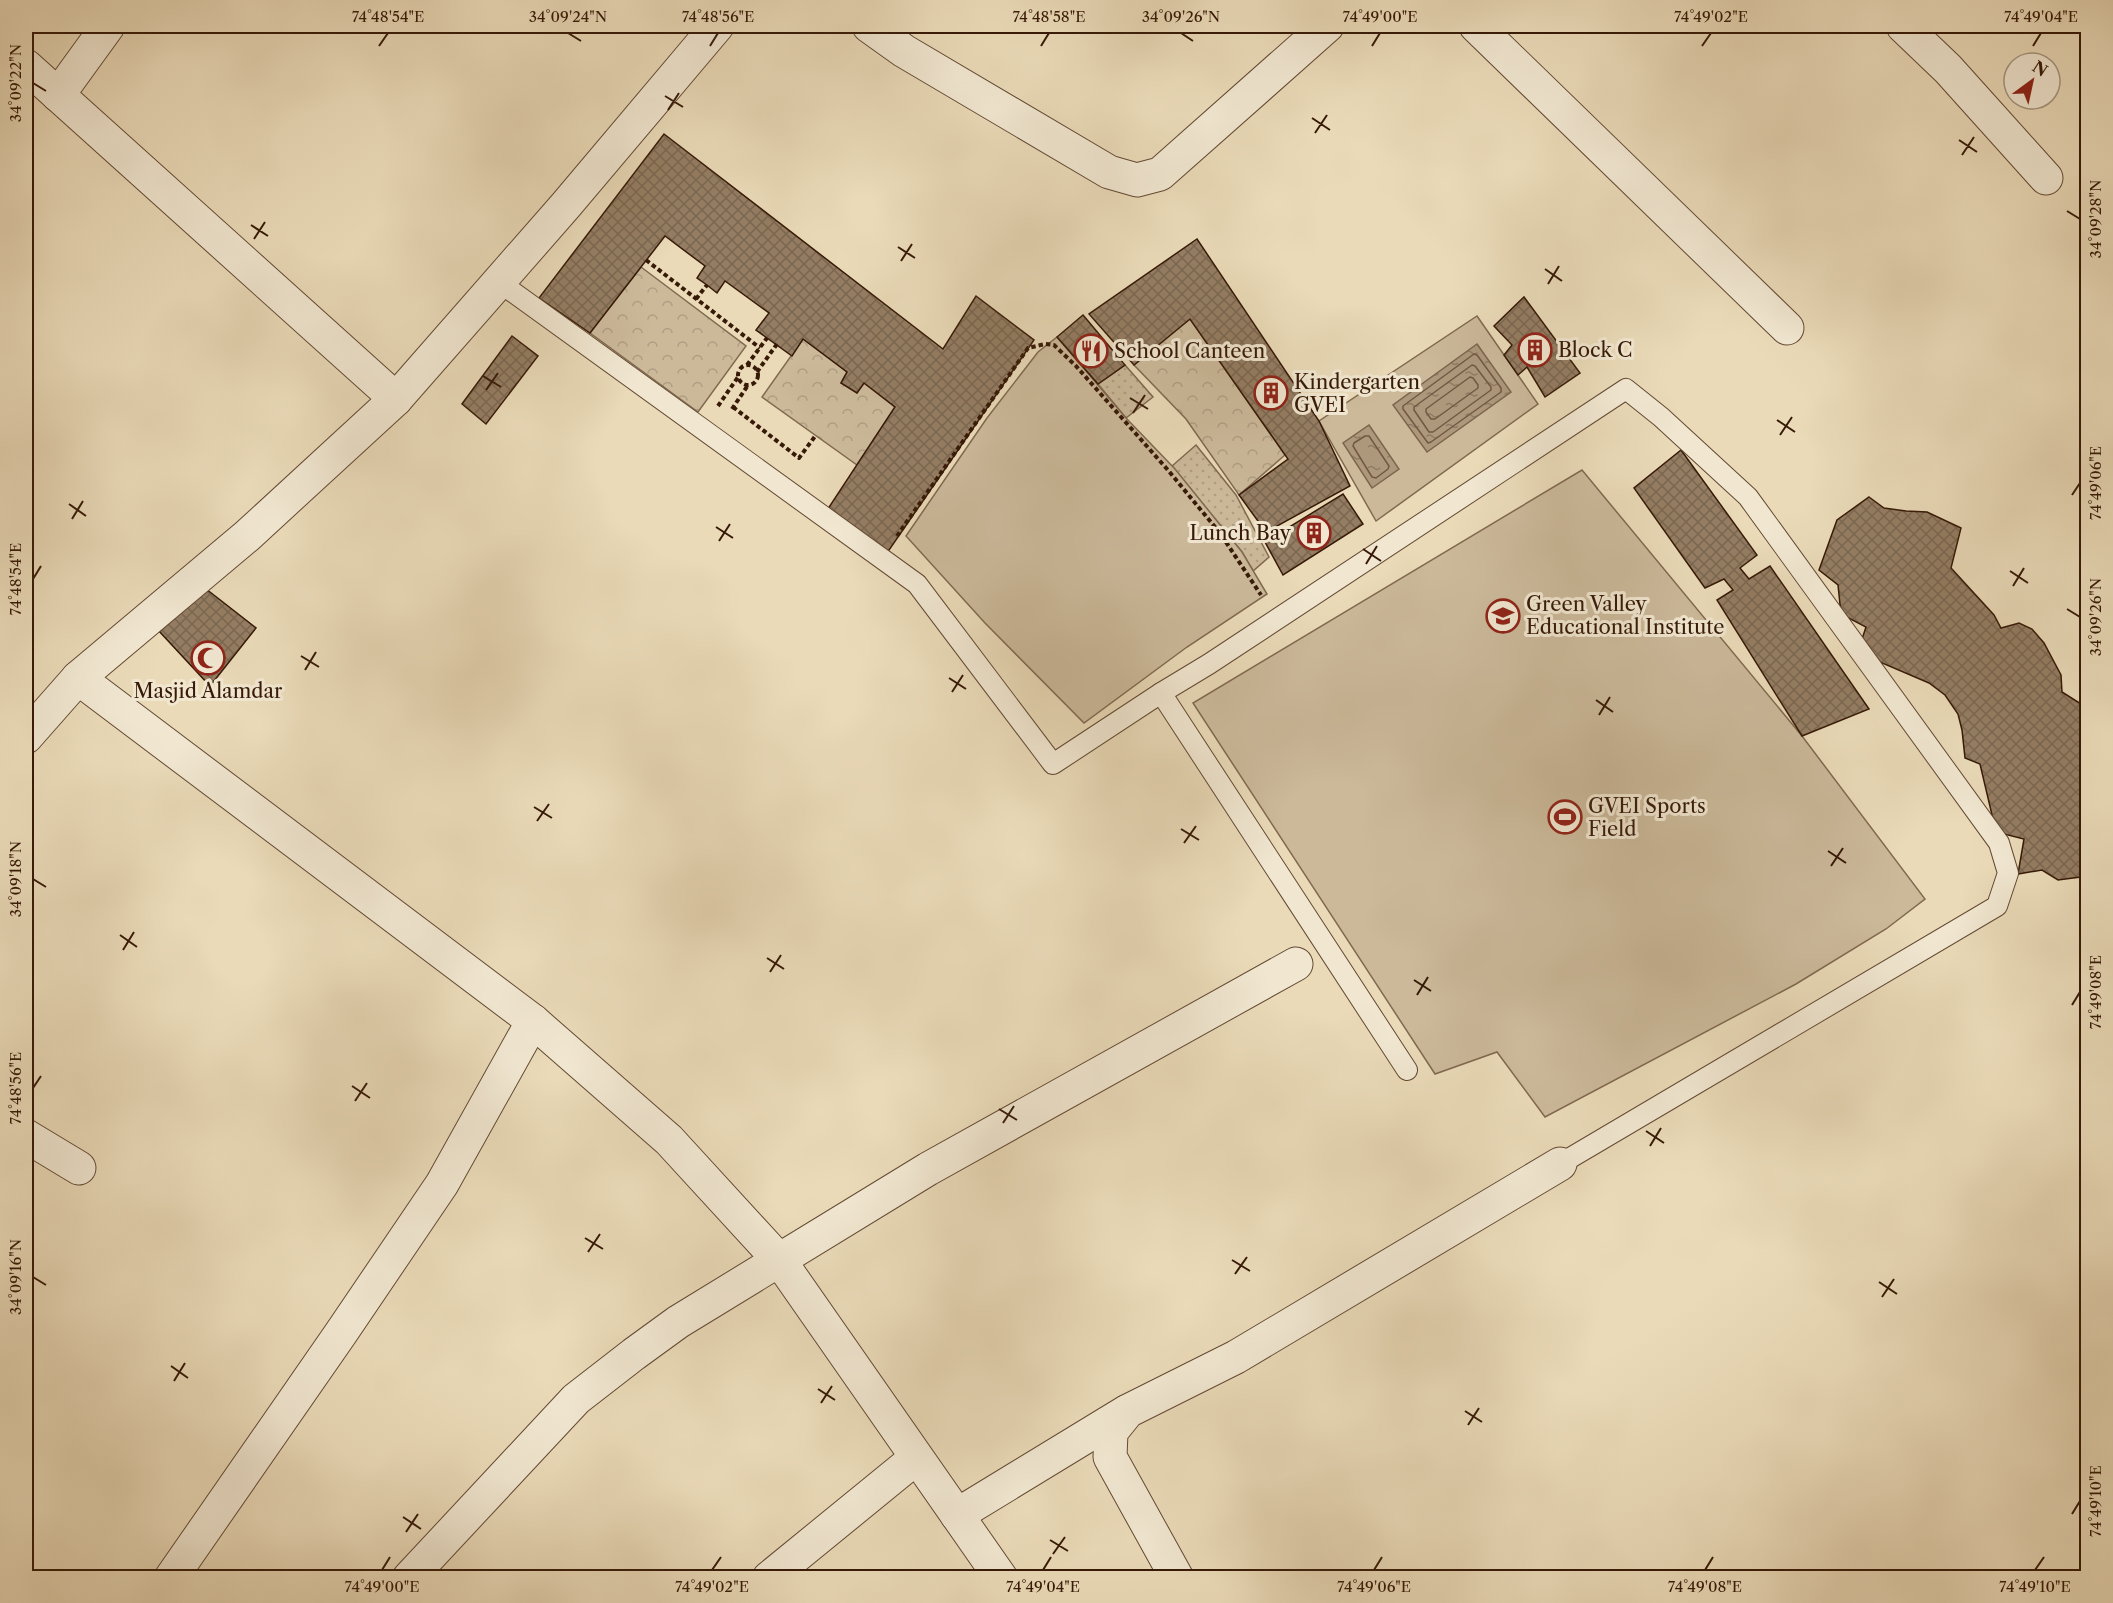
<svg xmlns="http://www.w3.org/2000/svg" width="2113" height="1603" font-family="'Libre Caslon Text',serif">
	<defs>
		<pattern id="grass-dots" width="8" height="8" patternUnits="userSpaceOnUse" patternTransform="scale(1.5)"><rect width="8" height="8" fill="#cbb99a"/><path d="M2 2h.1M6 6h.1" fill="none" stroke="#af9e83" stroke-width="1.8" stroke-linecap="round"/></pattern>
		<pattern id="park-crowns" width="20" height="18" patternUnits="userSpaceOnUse" patternTransform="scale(1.5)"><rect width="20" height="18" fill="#cbb99a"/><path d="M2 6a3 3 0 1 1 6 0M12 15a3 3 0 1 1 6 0" fill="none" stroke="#af9e83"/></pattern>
		<pattern id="water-ripples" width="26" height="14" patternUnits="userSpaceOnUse" patternTransform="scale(1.5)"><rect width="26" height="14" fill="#ad987c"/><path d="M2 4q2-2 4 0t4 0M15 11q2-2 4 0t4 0" fill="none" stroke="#8e7b64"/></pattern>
		<pattern id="building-cross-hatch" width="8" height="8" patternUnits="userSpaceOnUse" patternTransform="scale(1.5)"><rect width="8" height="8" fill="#947d63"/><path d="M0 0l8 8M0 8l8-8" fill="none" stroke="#7a6650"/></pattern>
	</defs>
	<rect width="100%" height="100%" fill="#eadab8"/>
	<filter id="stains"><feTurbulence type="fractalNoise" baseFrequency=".00333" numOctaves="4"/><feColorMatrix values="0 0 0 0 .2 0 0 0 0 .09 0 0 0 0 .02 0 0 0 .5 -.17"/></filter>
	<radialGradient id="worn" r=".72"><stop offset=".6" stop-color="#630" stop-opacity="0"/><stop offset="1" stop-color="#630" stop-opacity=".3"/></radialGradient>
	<!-- grass -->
	<g fill="url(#grass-dots)" stroke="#806950" stroke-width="1.5">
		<polygon points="1125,365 1153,397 1126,418 1098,384"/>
		<polygon points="1196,445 1236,495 1269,557 1253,571 1242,552 1172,466"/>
	</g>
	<!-- park -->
	<g fill="url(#park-crowns)" stroke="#806950" stroke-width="1.5">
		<polygon points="641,267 746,346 698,412 590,333"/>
		<polygon points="1190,319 1285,455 1239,495 1186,419 1134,365"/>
		<polygon points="803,339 847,372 841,383 857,393 864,383 895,407 857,465 762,397"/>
	</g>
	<!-- garden -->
	<g fill="#cbb99a" stroke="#806950" stroke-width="1.5">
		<polygon points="1477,316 1538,404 1376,521 1319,421"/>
		<polygon points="1057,337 1126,418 1175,469 1242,552 1267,594 1187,647 1084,723 985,623 906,536 987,418 1038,352"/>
		<polygon points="1582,470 1802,736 1925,899 1886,929 1796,984 1545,1117 1497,1052 1435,1074 1193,703"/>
	</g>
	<!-- water -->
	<g fill="url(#water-ripples)" stroke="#7d654d" stroke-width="1.5">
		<polygon points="1477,344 1511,392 1427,452 1393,405"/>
		<polygon points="1369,425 1399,469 1372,488 1343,443"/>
	</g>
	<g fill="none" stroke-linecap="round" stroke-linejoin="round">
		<!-- shore -->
		<g stroke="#725842" stroke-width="1.5">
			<polygon points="1474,354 1477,355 1501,388 1501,392 1431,442 1428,443 1403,409 1403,406"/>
			<polygon points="1472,365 1475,366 1491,387 1491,390 1433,432 1429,432 1414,410 1414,407"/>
			<polygon points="1470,377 1473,378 1478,385 1478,388 1435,419 1431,419 1426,412 1426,409"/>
			<polygon points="1365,436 1369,436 1389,466 1388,469 1376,478 1372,477 1353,446 1354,443"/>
		</g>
	</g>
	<!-- building -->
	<g fill="url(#building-cross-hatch)" stroke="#361907" stroke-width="1.5">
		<polygon points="664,134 943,349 976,296 1034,340 878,566 818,524 895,407 864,383 857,393 841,383 847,372 803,339 792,356 756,330 769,313 725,281 717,293 707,285 697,278 705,266 665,236 590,333 539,298"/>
		<polygon points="1197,239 1319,421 1350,486 1266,532 1239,495 1288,459 1190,319 1134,365 1089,314"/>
		<polygon points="1524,297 1580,373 1545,397 1527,367 1518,375 1504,355 1512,345 1494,326"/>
		<polygon points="1083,315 1125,365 1098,384 1057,337"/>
		<polygon points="512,336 538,356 486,424 462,404"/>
		<polygon points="1681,450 1757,555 1740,568 1749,579 1770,566 1869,709 1802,736 1717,600 1733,590 1724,579 1705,588 1634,488"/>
		<polygon points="1343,494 1363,524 1283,575 1265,542"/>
		<polygon points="1869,497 1884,508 1906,511 1927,512 1961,528 1951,568 1994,615 2001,628 2019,623 2032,629 2044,643 2061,675 2062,692 2081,704 2088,771 2088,876 2058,880 2042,870 2018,874 2024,839 1996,832 1980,764 1965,758 1962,730 1958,714 1945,695 1929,683 1875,660 1861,642 1866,627 1841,614 1838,585 1819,570 1837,520"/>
		<polygon points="201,585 256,628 210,686 158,630"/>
	</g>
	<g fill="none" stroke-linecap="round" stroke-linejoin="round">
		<defs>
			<g id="service">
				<polyline points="499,282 917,584 1053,764 1161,693 1209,664 1626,389 1661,417 1748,497 1999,843 2008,873 1997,906 1560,1164"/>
				<polyline points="1161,693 1407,1070"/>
			</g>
			<g id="minor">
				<polyline points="869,26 904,51 1109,172 1137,180 1160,174 1327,26"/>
				<polyline points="1476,26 1787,328"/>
				<polyline points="1903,26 1948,69 2046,178"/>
				<polyline points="26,66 396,399"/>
				<polyline points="58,95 108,26"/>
				<polyline points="78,678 533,1021 669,1140 780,1261 1001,1578"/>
				<polyline points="26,1136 79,1168"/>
				<polyline points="957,1515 1126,1412"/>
				<polyline points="171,1578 341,1333 442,1184 533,1021"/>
				<polyline points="409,1578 576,1399 634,1354 678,1322 928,1169 1296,964"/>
				<polyline points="769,1578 916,1458"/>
				<polyline points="1177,1578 1110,1457 1111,1432 1128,1411 1236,1357 1560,1164"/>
			</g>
			<polyline id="tertiary" points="26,737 78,678 247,536 396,399 566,205 717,26"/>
		</defs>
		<!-- service casing -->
		<use href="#service" stroke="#634933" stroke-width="22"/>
		<!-- minor casing -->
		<use href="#minor" stroke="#634933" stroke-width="35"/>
		<!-- tertiary casing -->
		<use href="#tertiary" stroke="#634933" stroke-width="35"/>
		<!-- path -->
		<g stroke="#361907" stroke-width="4" stroke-dasharray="4.5 3" stroke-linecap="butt">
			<polyline points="646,260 760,348"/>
			<polyline points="696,299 707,285"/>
			<polyline points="747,365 767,338"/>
			<circle cx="748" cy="375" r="10"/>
			<polyline points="757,372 777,344"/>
			<polyline points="718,406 738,377"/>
			<polyline points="733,407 799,458 816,435"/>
			<polyline points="732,409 748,385"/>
			<polyline points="897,536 1028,348 1045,344 1054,345 1076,366 1167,469 1220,533 1261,595"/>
		</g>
		<!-- service -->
		<use href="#service" stroke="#f1e7d1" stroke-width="20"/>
		<!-- minor -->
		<use href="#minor" stroke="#f1e7d1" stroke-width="33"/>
		<!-- tertiary -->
		<use href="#tertiary" stroke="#f1e7d1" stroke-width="33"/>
	</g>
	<!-- ticks -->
	<path fill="none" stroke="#361907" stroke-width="2" d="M568,33l13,8M1181,33l12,8M379,46l9,-13M710,46l8,-13M1041,46l8,-13M1372,46l8,-13M1702,46l9,-13M2033,46l8,-13M33,83l13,8M665,96l18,11M668,110l11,-17M1312,118l18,12M1315,133l12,-18M1959,140l18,12M1962,155l12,-18M2067,211l13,8M251,225l17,11M254,239l11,-17M898,247l17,11M901,261l11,-17M1545,269l17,12M1548,284l11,-18M483,376l18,11M486,390l12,-17M1130,398l18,11M1133,413l12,-18M1777,420l18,12M1780,435l12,-18M2072,495l8,-12M69,504l17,12M72,519l11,-18M716,527l17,11M719,541l11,-17M1363,549l18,12M1366,564l11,-18M2010,571l18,12M33,579l8,-13M2013,586l11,-18M2067,609l13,8M301,656l18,11M305,670l11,-18M949,678l17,11M952,692l11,-17M1596,700l17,12M1599,715l11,-18M534,807l18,11M537,821l12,-17M1181,829l18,11M1184,843l12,-17M1828,851l18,12M1831,866l12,-18M33,879l13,8M120,935l17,12M123,950l11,-18M767,958l17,11M770,972l11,-17M1414,980l17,11M1417,995l11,-18M2072,1005l8,-13M352,1086l18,12M33,1088l8,-12M355,1101l12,-18M999,1109l18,11M1003,1123l11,-17M1646,1131l18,12M1650,1146l11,-18M585,1238l18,11M588,1252l12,-18M1232,1260l18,11M1235,1274l12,-17M33,1277l13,8M1879,1282l18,12M1882,1297l12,-18M171,1366l17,12M174,1381l11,-18M818,1389l17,11M821,1403l11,-17M1465,1411l17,11M1468,1425l11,-17M2072,1514l8,-13M403,1517l18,12M406,1532l12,-18M1050,1540l18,11M1053,1554l12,-17M382,1570l8,-13M712,1570l9,-13M1043,1570l8,-13M1374,1570l8,-13M1705,1570l8,-13M2035,1570l9,-13"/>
	<!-- icons -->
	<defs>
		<symbol id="building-ring" viewBox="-11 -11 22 22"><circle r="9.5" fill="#f1e7d1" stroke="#8f2418" stroke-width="1.5"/><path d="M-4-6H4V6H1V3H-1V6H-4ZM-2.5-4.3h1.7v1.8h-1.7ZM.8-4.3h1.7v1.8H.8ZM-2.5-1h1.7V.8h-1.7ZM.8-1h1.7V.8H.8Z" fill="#8f2418"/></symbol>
		<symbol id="restaurant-ring" viewBox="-11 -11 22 22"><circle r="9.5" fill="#f1e7d1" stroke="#8f2418" stroke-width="1.5"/><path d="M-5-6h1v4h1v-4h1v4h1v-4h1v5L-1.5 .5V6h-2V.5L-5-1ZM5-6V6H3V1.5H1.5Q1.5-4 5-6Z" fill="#8f2418"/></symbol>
		<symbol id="school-ring" viewBox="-11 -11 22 22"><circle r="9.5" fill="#f1e7d1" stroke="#8f2418" stroke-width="1.5"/><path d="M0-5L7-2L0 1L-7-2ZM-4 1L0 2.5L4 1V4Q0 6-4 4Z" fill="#8f2418"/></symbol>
		<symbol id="mosque-ring" viewBox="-11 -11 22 22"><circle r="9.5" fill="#f1e7d1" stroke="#8f2418" stroke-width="1.5"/><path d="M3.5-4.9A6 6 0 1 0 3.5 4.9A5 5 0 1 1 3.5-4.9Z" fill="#8f2418"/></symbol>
		<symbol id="stadium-ring" viewBox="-11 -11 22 22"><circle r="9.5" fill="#f1e7d1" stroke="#8f2418" stroke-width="1.5"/><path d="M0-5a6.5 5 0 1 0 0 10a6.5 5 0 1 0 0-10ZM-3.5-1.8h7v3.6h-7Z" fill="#8f2418"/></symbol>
	</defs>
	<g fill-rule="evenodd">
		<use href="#building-ring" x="1516" y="331" width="38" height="38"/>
		<use href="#restaurant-ring" x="1072" y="332" width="38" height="38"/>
		<use href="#building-ring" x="1252" y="374" width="38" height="38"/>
		<use href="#building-ring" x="1295" y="514" width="38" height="38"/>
		<use href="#school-ring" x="1484" y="597" width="38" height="38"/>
		<use href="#mosque-ring" x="189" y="639" width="38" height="38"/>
		<use href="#stadium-ring" x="1546" y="798" width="38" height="38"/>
	</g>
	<g text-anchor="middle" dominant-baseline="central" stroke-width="6" stroke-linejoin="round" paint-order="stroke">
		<!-- poi labels -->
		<g font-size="20" fill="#361907" stroke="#f1e7d1" text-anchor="start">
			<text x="1558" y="350">Block C</text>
			<text x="1114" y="351">School Canteen</text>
			<text x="1294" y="382">Kindergarten<tspan x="1294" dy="23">GVEI</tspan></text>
			<text x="1291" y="533" text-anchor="end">Lunch Bay</text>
			<text x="1526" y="604">Green Valley<tspan x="1526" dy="23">Educational Institute</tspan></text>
			<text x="208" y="691" text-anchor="middle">Masjid Alamdar</text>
			<text x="1588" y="806">GVEI Sports<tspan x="1588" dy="23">Field</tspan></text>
		</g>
	</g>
	<!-- margin -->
	<rect width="2113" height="1603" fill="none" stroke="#eadab8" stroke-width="66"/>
	<!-- north arrow -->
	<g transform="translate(2032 81) rotate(33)"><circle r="28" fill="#f1e7d1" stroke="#a69580" stroke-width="1.5"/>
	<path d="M0-4.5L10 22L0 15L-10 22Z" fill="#8f2418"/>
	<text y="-9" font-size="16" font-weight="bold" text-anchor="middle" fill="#361907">N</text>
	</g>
	<rect x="33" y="33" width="2047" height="1537" fill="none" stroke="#361907" stroke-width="2"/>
	<g font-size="15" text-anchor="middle" fill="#361907">
		<text x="388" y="22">74°48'54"E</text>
		<text x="568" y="22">34°09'24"N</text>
		<text x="718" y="22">74°48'56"E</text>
		<text x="1049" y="22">74°48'58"E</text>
		<text x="1181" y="22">34°09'26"N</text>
		<text x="1380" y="22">74°49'00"E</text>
		<text x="1711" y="22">74°49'02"E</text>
		<text x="2041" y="22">74°49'04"E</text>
		<text transform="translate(16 83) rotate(-90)" y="5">34°09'22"N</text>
		<text transform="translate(2096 219) rotate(-90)" y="5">34°09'28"N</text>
		<text transform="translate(2096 483) rotate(-90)" y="5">74°49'06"E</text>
		<text transform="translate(16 579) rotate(-90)" y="5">74°48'54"E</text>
		<text transform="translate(2096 617) rotate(-90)" y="5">34°09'26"N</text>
		<text transform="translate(16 879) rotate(-90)" y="5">34°09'18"N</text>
		<text transform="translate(2096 992) rotate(-90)" y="5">74°49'08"E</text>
		<text transform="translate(16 1088) rotate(-90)" y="5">74°48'56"E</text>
		<text transform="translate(16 1277) rotate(-90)" y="5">34°09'16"N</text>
		<text transform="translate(2096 1501) rotate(-90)" y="5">74°49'10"E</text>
		<text x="382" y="1592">74°49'00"E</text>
		<text x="712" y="1592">74°49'02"E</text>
		<text x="1043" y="1592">74°49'04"E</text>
		<text x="1374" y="1592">74°49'06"E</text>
		<text x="1705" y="1592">74°49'08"E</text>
		<text x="2035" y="1592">74°49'10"E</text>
	</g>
	<rect width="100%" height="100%" filter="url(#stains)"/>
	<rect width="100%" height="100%" fill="url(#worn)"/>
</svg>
